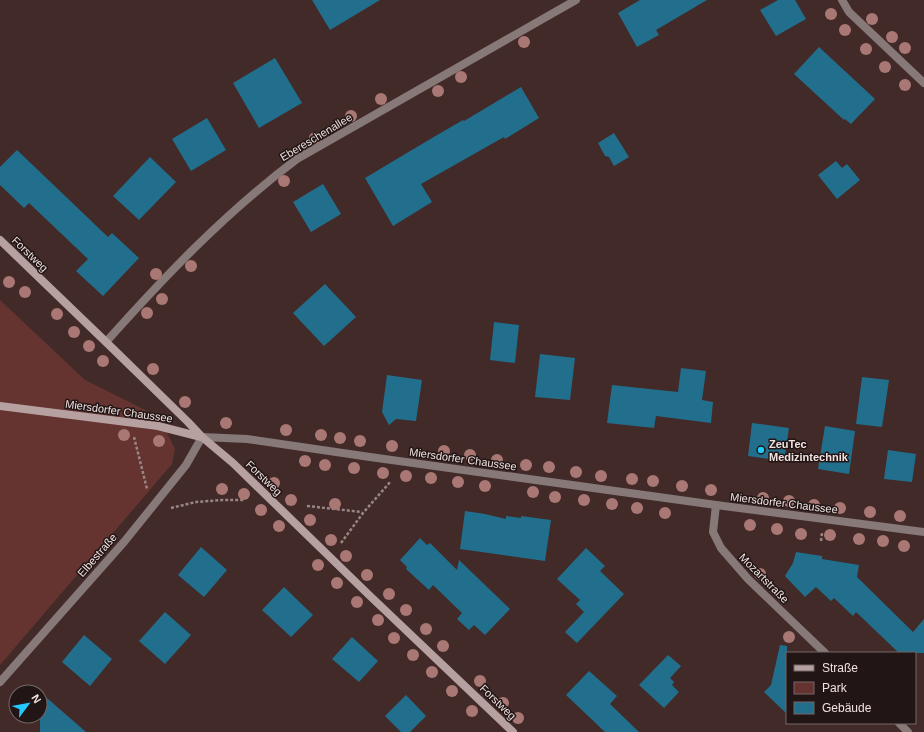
<svg xmlns="http://www.w3.org/2000/svg" width="924" height="732" font-family="Helvetica,sans-serif">
	<rect width="100%" height="100%" fill="#422a29"/>
	<!-- green -->
	<polygon fill="#653431" points="0,300 85,380 159,417 175,449 172,464 0,665"/>
	<!-- building -->
	<g fill="#216f8c">
		<polygon points="312,0 380,0 330,30"/>
		<polygon points="640,0 707,0 656,30 659,35 637,47 618,13"/>
		<polygon points="778,0 795,0 806,19 776,36 760,10"/>
		<polygon points="819,47 875,99 851,124 845,119 844,120 794,74"/>
		<polygon points="275,58 302,103 259,128 233,83"/>
		<polygon points="521,87 539,118 505,139 504,137 421,184 432,202 393,226 365,178 432,138 463,120 464,121"/>
		<polygon points="207,118 226,150 191,171 172,139"/>
		<polygon points="614,133 629,157 614,166 609,157 605,156 598,143"/>
		<polygon points="17,150 108,237 112,233 139,258 103,296 76,271 88,259 29,203 24,208 0,185 0,167"/>
		<polygon points="150,157 176,182 139,220 113,196"/>
		<polygon points="836,161 842,168 847,164 860,180 837,199 818,175"/>
		<polygon points="323,184 341,214 311,232 293,202"/>
		<polygon points="325,284 356,317 324,346 293,313"/>
		<polygon points="494,322 519,325 515,363 490,360"/>
		<polygon points="540,354 575,358 570,400 535,397"/>
		<polygon points="681,368 706,371 702,400 713,402 711,423 656,416 654,428 607,423 612,385 678,392"/>
		<polygon points="387,375 422,380 416,421 396,419 389,425 382,412"/>
		<polygon points="862,377 889,380 882,427 856,424"/>
		<polygon points="752,423 789,428 784,461 748,456"/>
		<polygon points="825,426 855,431 849,474 818,469"/>
		<polygon points="888,450 916,454 912,482 884,479"/>
		<polygon points="465,511 485,514 506,519 506,516 521,518 521,516 551,520 545,561 460,549"/>
		<polygon points="420,538 427,545 430,543 457,570 459,560 510,609 485,635 474,625 469,630 457,619 462,613 433,585 429,590 406,569 407,567 400,560"/>
		<polygon points="201,547 227,570 204,597 178,575"/>
		<polygon points="586,548 605,566 600,571 624,594 577,643 565,632 584,612 576,604 580,600 557,579"/>
		<polygon points="796,552 822,556 822,559 859,565 857,577 913,632 924,619 924,653 899,653 856,612 853,616 834,598 831,601 816,587 805,597 785,576 793,563"/>
		<polygon points="284,587 313,615 291,637 262,610"/>
		<polygon points="165,612 191,635 165,664 139,641"/>
		<polygon points="84,635 112,659 90,686 62,662"/>
		<polygon points="352,637 378,661 359,682 332,659"/>
		<polygon points="780,645 787,646 787,714 764,692 771,685"/>
		<polygon points="668,655 681,666 670,678 674,682 672,685 679,692 664,708 639,685"/>
		<polygon points="589,671 617,696 610,704 639,732 605,732 566,695"/>
		<polygon points="40,692 86,732 40,732"/>
		<polygon points="406,695 426,716 410,732 401,732 385,716"/>
	</g>
	<g fill="none" stroke-linecap="round" stroke-linejoin="round">
		<!-- path -->
		<g stroke="#998584" stroke-width="2.5" stroke-dasharray="3 2" stroke-linecap="butt">
			<polyline points="134,437 147,489"/>
			<polyline points="307,506 362,512"/>
			<polyline points="171,508 196,502 222,500 245,500"/>
			<polyline points="821,541 822,533"/>
			<polyline points="341,543 363,513 391,481"/>
		</g>
		<!-- street -->
		<g stroke="#867978" stroke-width="8">
			<polyline points="842,0 849,12 924,83"/>
			<path d="M106,342c59,-66 120,-130 191,-183l279,-159"/>
			<polyline points="716,505 713,532 721,548 748,579 825,653"/>
			<polyline points="0,682 124,542 186,465 202,437 247,439 370,457 716,505 924,532"/>
			<polyline points="899,723 908,732"/>
		</g>
		<!-- secondary -->
		<g stroke="#b6a1a0" stroke-width="8">
			<polyline points="0,240 106,342 188,422 202,437 233,463 369,595 513,732"/>
			<polyline points="0,406 158,426 201,437"/>
		</g>
	</g>
	<!-- trees -->
	<g fill="#a97874">
		<circle cx="831" cy="14" r="6"/>
		<circle cx="872" cy="19" r="6"/>
		<circle cx="845" cy="30" r="6"/>
		<circle cx="892" cy="37" r="6"/>
		<circle cx="524" cy="42" r="6"/>
		<circle cx="905" cy="48" r="6"/>
		<circle cx="866" cy="49" r="6"/>
		<circle cx="885" cy="67" r="6"/>
		<circle cx="461" cy="77" r="6"/>
		<circle cx="905" cy="85" r="6"/>
		<circle cx="438" cy="91" r="6"/>
		<circle cx="381" cy="99" r="6"/>
		<circle cx="351" cy="116" r="6"/>
		<circle cx="315" cy="138" r="6"/>
		<circle cx="284" cy="181" r="6"/>
		<circle cx="191" cy="266" r="6"/>
		<circle cx="156" cy="274" r="6"/>
		<circle cx="9" cy="282" r="6"/>
		<circle cx="25" cy="292" r="6"/>
		<circle cx="162" cy="299" r="6"/>
		<circle cx="147" cy="313" r="6"/>
		<circle cx="57" cy="314" r="6"/>
		<circle cx="74" cy="332" r="6"/>
		<circle cx="89" cy="346" r="6"/>
		<circle cx="103" cy="361" r="6"/>
		<circle cx="153" cy="369" r="6"/>
		<circle cx="185" cy="402" r="6"/>
		<circle cx="226" cy="423" r="6"/>
		<circle cx="286" cy="430" r="6"/>
		<circle cx="124" cy="435" r="6"/>
		<circle cx="321" cy="435" r="6"/>
		<circle cx="340" cy="438" r="6"/>
		<circle cx="159" cy="441" r="6"/>
		<circle cx="360" cy="441" r="6"/>
		<circle cx="392" cy="446" r="6"/>
		<circle cx="444" cy="451" r="6"/>
		<circle cx="470" cy="455" r="6"/>
		<circle cx="497" cy="460" r="6"/>
		<circle cx="305" cy="461" r="6"/>
		<circle cx="325" cy="465" r="6"/>
		<circle cx="526" cy="465" r="6"/>
		<circle cx="549" cy="467" r="6"/>
		<circle cx="354" cy="468" r="6"/>
		<circle cx="576" cy="472" r="6"/>
		<circle cx="383" cy="473" r="6"/>
		<circle cx="406" cy="476" r="6"/>
		<circle cx="601" cy="476" r="6"/>
		<circle cx="431" cy="478" r="6"/>
		<circle cx="632" cy="479" r="6"/>
		<circle cx="653" cy="481" r="6"/>
		<circle cx="458" cy="482" r="6"/>
		<circle cx="274" cy="483" r="6"/>
		<circle cx="485" cy="486" r="6"/>
		<circle cx="682" cy="486" r="6"/>
		<circle cx="222" cy="489" r="6"/>
		<circle cx="711" cy="490" r="6"/>
		<circle cx="533" cy="492" r="6"/>
		<circle cx="244" cy="494" r="6"/>
		<circle cx="555" cy="497" r="6"/>
		<circle cx="763" cy="498" r="6"/>
		<circle cx="291" cy="500" r="6"/>
		<circle cx="584" cy="500" r="6"/>
		<circle cx="789" cy="501" r="6"/>
		<circle cx="335" cy="504" r="6"/>
		<circle cx="612" cy="504" r="6"/>
		<circle cx="814" cy="505" r="6"/>
		<circle cx="637" cy="508" r="6"/>
		<circle cx="840" cy="508" r="6"/>
		<circle cx="261" cy="510" r="6"/>
		<circle cx="870" cy="512" r="6"/>
		<circle cx="665" cy="513" r="6"/>
		<circle cx="900" cy="516" r="6"/>
		<circle cx="310" cy="520" r="6"/>
		<circle cx="750" cy="525" r="6"/>
		<circle cx="279" cy="526" r="6"/>
		<circle cx="777" cy="529" r="6"/>
		<circle cx="801" cy="534" r="6"/>
		<circle cx="830" cy="535" r="6"/>
		<circle cx="859" cy="539" r="6"/>
		<circle cx="331" cy="540" r="6"/>
		<circle cx="883" cy="541" r="6"/>
		<circle cx="904" cy="546" r="6"/>
		<circle cx="346" cy="556" r="6"/>
		<circle cx="318" cy="565" r="6"/>
		<circle cx="760" cy="574" r="6"/>
		<circle cx="367" cy="575" r="6"/>
		<circle cx="337" cy="583" r="6"/>
		<circle cx="389" cy="594" r="6"/>
		<circle cx="357" cy="602" r="6"/>
		<circle cx="406" cy="610" r="6"/>
		<circle cx="378" cy="620" r="6"/>
		<circle cx="426" cy="629" r="6"/>
		<circle cx="789" cy="637" r="6"/>
		<circle cx="394" cy="638" r="6"/>
		<circle cx="443" cy="646" r="6"/>
		<circle cx="413" cy="655" r="6"/>
		<circle cx="432" cy="672" r="6"/>
		<circle cx="480" cy="681" r="6"/>
		<circle cx="452" cy="691" r="6"/>
		<circle cx="503" cy="703" r="6"/>
		<circle cx="472" cy="711" r="6"/>
		<circle cx="518" cy="718" r="6"/>
	</g>
	<!-- markers -->
	<circle fill="#23c9fe" stroke="#211615" stroke-width="1.5" cx="761" cy="450" r="4"/>
	<g text-anchor="middle" dominant-baseline="central" stroke-width="3" stroke-linejoin="round" paint-order="stroke">
		<!-- street labels -->
		<g font-size="11" fill="#f1e1e0" stroke="#211615">
			<text transform="translate(316 137) rotate(-31)">Ebereschenallee</text>
			<text transform="translate(30 254) rotate(44)">Forstweg</text>
			<text transform="translate(119 411) rotate(8)">Miersdorfer Chaussee</text>
			<text transform="translate(463 459) rotate(8)">Miersdorfer Chaussee</text>
			<text transform="translate(264 478) rotate(44)">Forstweg</text>
			<text transform="translate(784 503) rotate(7)">Miersdorfer Chaussee</text>
			<text transform="translate(97 555) rotate(-49)">Elbestraße</text>
			<text transform="translate(764 578) rotate(45)">Mozartstraße</text>
			<text transform="translate(498 702) rotate(44)">Forstweg</text>
		</g>
		<!-- poi labels -->
		<g font-size="11" font-weight="bold" fill="#f1e1e0" stroke="#211615" text-anchor="start">
			<text x="769" y="444">ZeuTec<tspan x="769" dy="13">Medizintechnik</tspan></text>
		</g>
	</g>
	<!-- legend -->
	<rect x="786" y="652" width="130" height="72" fill="#211615" stroke="#746766"/>
	<rect x="794" y="665" width="20" height="6" fill="#b6a1a0" stroke="#746766"/>
	<text x="822" y="672" font-size="12" fill="#f1e1e0">Straße</text>
	<rect x="794" y="682" width="20" height="12" fill="#653431" stroke="#746766"/>
	<text x="822" y="692" font-size="12" fill="#f1e1e0">Park</text>
	<rect x="794" y="702" width="20" height="12" fill="#216f8c" stroke="#746766"/>
	<text x="822" y="712" font-size="12" fill="#f1e1e0">Gebäude</text>
	<!-- north arrow -->
	<g transform="translate(28 704) rotate(58)"><circle r="19" fill="#211615" stroke="#746766"/>
	<path d="M0-3L7 15L0 10L-7 15Z" fill="#23c9fe"/>
	<text y="-6" font-size="11" font-weight="bold" text-anchor="middle" fill="#f1e1e0">N</text>
	</g>
</svg>
